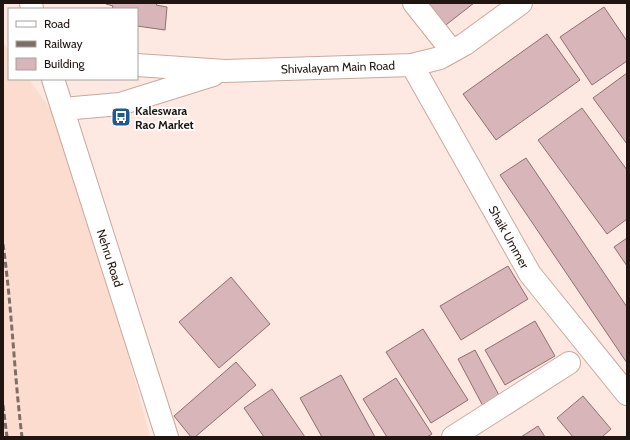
<svg xmlns="http://www.w3.org/2000/svg" width="630" height="440" font-family="Cabin,sans-serif">
	<rect width="100%" height="100%" fill="#fde9e1"/>
	<!-- built -->
	<polygon fill="#fddcd0" points="3,41 9,50 9,79 29,79 59,121 81,177 150,437 3,437"/>
	<!-- building -->
	<g fill="#d8b5b9" stroke="#8e6f72">
		<polygon points="106,3 158,3 156,5 167,7 165,30 137,26 137,9 112,9 113,6 106,4"/>
		<polygon points="422,3 474,3 442,28"/>
		<polygon points="604,7 627,41 627,61 592,85 560,37"/>
		<polygon points="547,34 580,80 496,140 463,94"/>
		<polygon points="627,73 627,144 593,98"/>
		<polygon points="582,108 627,170 627,219 607,234 538,140"/>
		<polygon points="526,158 627,307 627,363 500,175"/>
		<polygon points="627,238 627,266 614,247"/>
		<polygon points="508,266 528,299 461,340 440,306"/>
		<polygon points="231,277 270,324 219,368 179,322"/>
		<polygon points="535,321 555,356 505,385 485,350"/>
		<polygon points="423,329 468,400 431,423 386,352"/>
		<polygon points="475,350 501,399 484,408 458,359"/>
		<polygon points="236,362 256,385 195,437 191,437 174,416"/>
		<polygon points="341,375 375,437 322,437 300,398"/>
		<polygon points="396,378 432,434 427,437 387,437 363,399"/>
		<polygon points="272,389 305,437 264,437 244,408"/>
		<polygon points="583,396 611,429 602,437 573,437 557,418"/>
		<polygon points="538,426 545,437 521,437"/>
	</g>
	<g fill="none" stroke-linecap="round" stroke-linejoin="round">
		<defs>
			<g id="minor">
				<polyline points="31,3 32,9"/>
				<polyline points="414,3 452,51"/>
				<polyline points="137,65 225,71 412,65 440,58 465,44 521,3"/>
				<polyline points="412,65 530,274 627,394"/>
				<polyline points="53,79 167,437"/>
				<polyline points="63,109 120,104 213,75"/>
				<polyline points="453,437 569,363"/>
			</g>
		</defs>
		<!-- minor casing -->
		<use href="#minor" stroke="#c9a99e" stroke-width="24"/>
		<!-- minor -->
		<use href="#minor" stroke="#fff" stroke-width="22"/>
		<!-- rail -->
		<g stroke="#7d6e68" stroke-width="3" stroke-dasharray="6 3" stroke-linecap="butt">
			<path d="M3,244c9,64 11,129 19,193"/>
			<polyline points="3,405 7,437"/>
		</g>
	</g>
	<!-- icons -->
	<defs>
		<symbol id="bus-square" viewBox="-11 -11 22 22"><rect x="-9" y="-9" width="18" height="18" rx="4" fill="#1f5991" stroke="#fff"/><path d="M-5-6H5V4H4V6H2V4H-2V6H-4V4H-5ZM-3.5-4V0h7V-4ZM-3.5 1.2v1.5H-2V1.2ZM2 1.2v1.5H3.5V1.2Z" fill="#fff"/></symbol>
	</defs>
	<g fill-rule="evenodd">
		<use href="#bus-square" x="110" y="106" width="22" height="22"/>
	</g>
	<g text-anchor="middle" dominant-baseline="central" stroke-width="3.5" stroke-linejoin="round" paint-order="stroke">
		<!-- street labels -->
		<g font-size="12" fill="#201511" stroke="#fff">
			<text transform="translate(338 67) rotate(-2)">Shivalayam Main Road</text>
			<text transform="translate(509 237) rotate(61)">Shaik Ummer</text>
			<text transform="translate(110 258) rotate(72)">Nehru Road</text>
		</g>
		<!-- poi labels -->
		<g font-size="12" font-weight="bold" fill="#201511" stroke="#fff" text-anchor="start">
			<text x="135" y="110">Kaleswara<tspan x="135" dy="14">Rao Market</tspan></text>
		</g>
	</g>
	<!-- border -->
	<rect width="630" height="440" fill="none" stroke="#201511" stroke-width="8"/>
	<!-- legend -->
	<rect x="8" y="8" width="130" height="72" fill="#ffffff" stroke="#a6a1a0"/>
	<rect x="16" y="21" width="20" height="6" fill="#ffffff" stroke="#a6a1a0"/>
	<text x="44" y="28" font-size="12" fill="#201511">Road</text>
	<rect x="16" y="41" width="20" height="6" fill="#7d6e68" stroke="#a6a1a0"/>
	<text x="44" y="48" font-size="12" fill="#201511">Railway</text>
	<rect x="16" y="58" width="20" height="12" fill="#d8b5b9" stroke="#a6a1a0"/>
	<text x="44" y="68" font-size="12" fill="#201511">Building</text>
</svg>
